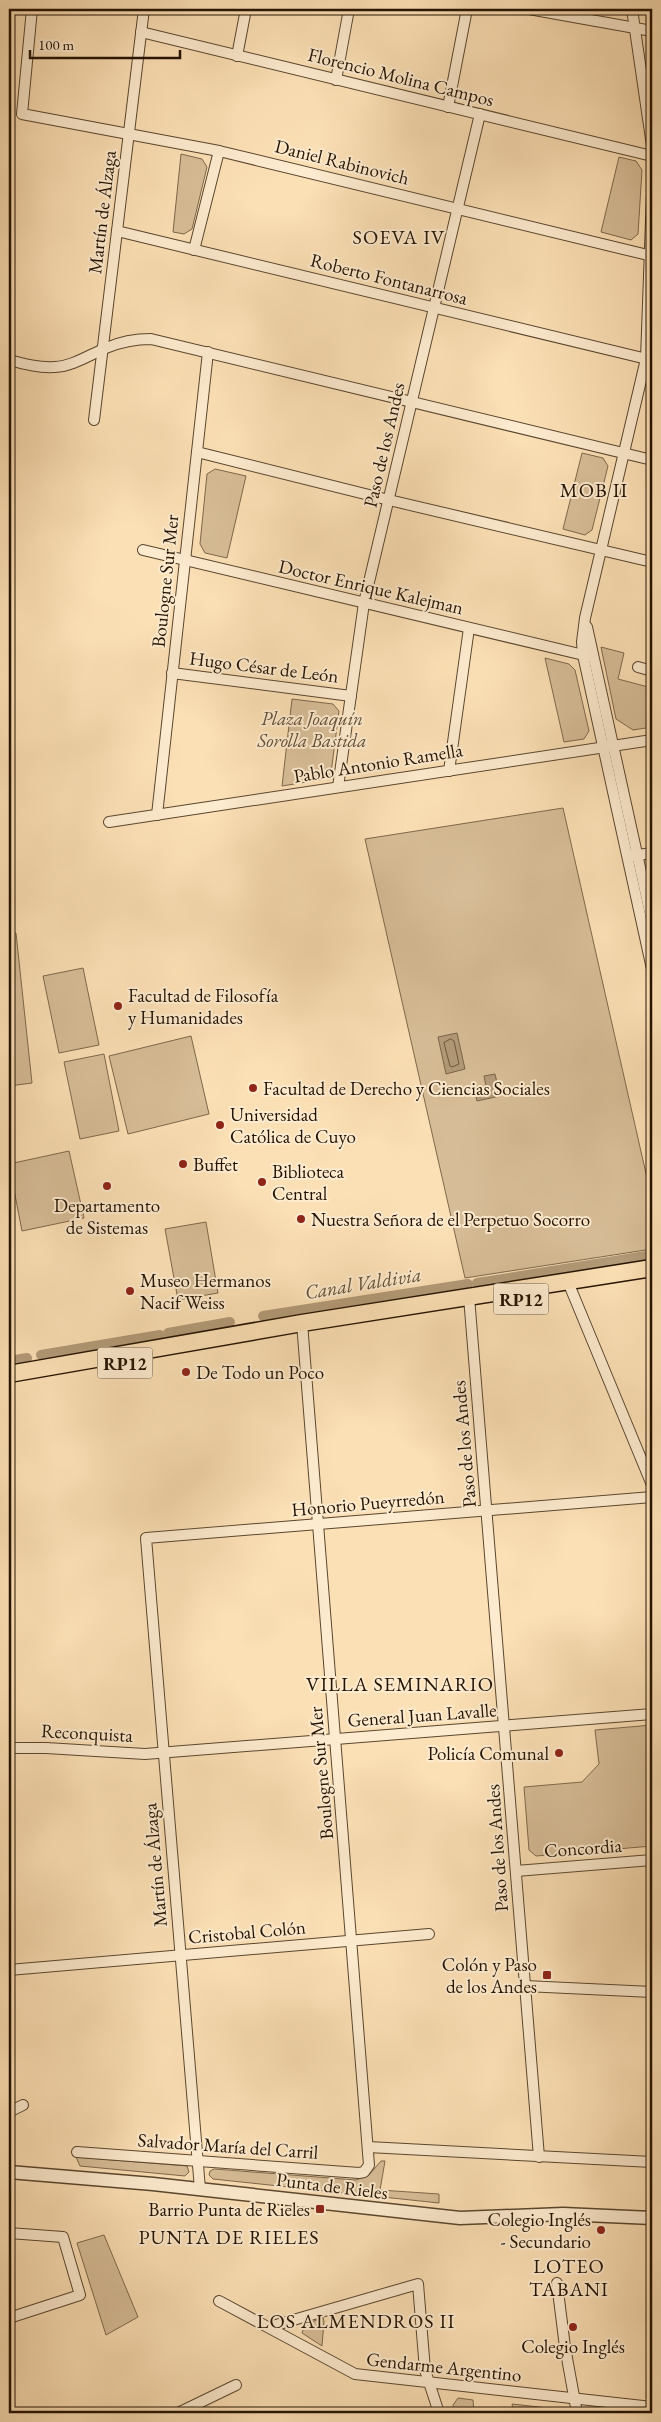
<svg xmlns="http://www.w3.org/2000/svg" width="661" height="2422" font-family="'EB Garamond',serif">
	<rect width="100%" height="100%" fill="#fce0b5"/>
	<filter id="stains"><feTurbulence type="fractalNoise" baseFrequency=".004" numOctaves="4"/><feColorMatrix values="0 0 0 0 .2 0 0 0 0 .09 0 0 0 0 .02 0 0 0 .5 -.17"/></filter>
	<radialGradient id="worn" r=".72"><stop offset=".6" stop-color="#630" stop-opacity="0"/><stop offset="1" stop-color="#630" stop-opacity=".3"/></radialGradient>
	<!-- green -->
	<g fill="#d7bd97" stroke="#7e684c">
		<polygon points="181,154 202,159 207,167 192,229 184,234 173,232"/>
		<polygon points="619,157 636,161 642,170 638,234 631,240 601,232"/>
		<polygon points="582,453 603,458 608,466 592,530 585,535 563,529"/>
		<polygon points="215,469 246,476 227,558 205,553 200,544 207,474"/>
		<polygon points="601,647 624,653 618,679 652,688 652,727 633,730 616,719"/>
		<polygon points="545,658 569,664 575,670 589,731 584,739 564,742"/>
		<polygon points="292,699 333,704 339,711 331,773 325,779 282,786"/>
		<polygon points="563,808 652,1200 652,1249 465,1278 365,839"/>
		<polygon points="9,933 16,933 32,1083 9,1086"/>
		<polygon points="83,968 99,1045 59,1053 43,976"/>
		<polygon points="191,1036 209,1114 128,1134 109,1056"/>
		<polygon points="104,1054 119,1131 80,1139 64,1062"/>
		<polygon points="69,1151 84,1218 22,1231 9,1164"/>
		<polygon points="206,1222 218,1293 178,1300 165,1229"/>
		<polygon points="652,1725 652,1846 536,1856 529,1850 524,1787 582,1782 599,1764 595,1730"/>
		<polygon points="76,2157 187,2166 189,2172 185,2176 80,2166"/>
		<polygon points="381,2161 385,2161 380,2190 439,2194 439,2203 213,2179 209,2175 210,2171 214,2169 356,2180 369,2175"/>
		<polygon points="104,2235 138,2317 106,2335 77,2243"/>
		<polygon points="323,2318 324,2321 322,2346 302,2333 305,2324"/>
		<polygon points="458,2398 473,2400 474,2413 455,2413 453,2405"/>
		<polygon points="512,2404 557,2409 564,2413 514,2413"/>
	</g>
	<!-- water -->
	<g fill="#b39a78" stroke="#7a6449">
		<polygon points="457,1033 465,1069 446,1074 438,1037"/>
		<polygon points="495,1074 500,1096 477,1101 474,1089 486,1086 484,1076"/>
	</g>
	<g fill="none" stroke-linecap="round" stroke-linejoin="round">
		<!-- shore -->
		<polygon stroke="#6c563d" stroke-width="1" points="451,1039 454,1041 459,1064 452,1067 450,1066 444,1043"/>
		<!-- canal -->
		<g stroke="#b39a78" stroke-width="10">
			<polyline points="477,1283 652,1255"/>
			<polyline points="263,1316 468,1284"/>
			<polyline points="168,1333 230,1322"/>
			<polyline points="41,1355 160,1335"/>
			<polyline points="9,1361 27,1358"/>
		</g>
		<defs>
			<g id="minor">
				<polyline points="32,9 22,114 219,151 652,256"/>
				<polyline points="529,9 652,31"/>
				<polyline points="632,9 652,146"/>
				<polyline points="141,32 652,156"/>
				<polyline points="237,56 246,9"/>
				<polyline points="336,80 349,9"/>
				<polyline points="448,107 467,9"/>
				<polyline points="652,193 646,359 585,618 582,642 583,655 652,969"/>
				<polyline points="117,231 651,360"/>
				<polyline points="194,250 219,151"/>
				<path d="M9,360c15,4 30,8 46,7 18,-1 34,-12 51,-19 14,-6 30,-9 45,-9l501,121"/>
				<polyline points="94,420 144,9"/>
				<polyline points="197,452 389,500 652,562"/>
				<polyline points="143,550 592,657"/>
				<polyline points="587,627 652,922"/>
				<polyline points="638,667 652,671"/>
				<polyline points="172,673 351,696"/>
				<polyline points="449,771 469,628"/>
				<polyline points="338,787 364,603 480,114"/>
				<polyline points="157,815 208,352"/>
				<polyline points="109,822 652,740"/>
				<polyline points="631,856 652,853"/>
				<polyline points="568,1282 652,1485"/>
				<polyline points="469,1297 539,2157"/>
				<polyline points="9,1748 46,1748 145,1754 652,1714"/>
				<polyline points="516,1871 652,1860"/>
				<polyline points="9,1970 429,1934"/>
				<polyline points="525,1986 652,1992"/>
				<polyline points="9,2112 23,2105"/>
				<polyline points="368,2147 652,2162"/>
				<polyline points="77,2152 359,2173 364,2172 369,2165 302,1323"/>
				<polyline points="200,2189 146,1538 652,1497"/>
				<polyline points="9,2233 63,2237 80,2295 9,2318"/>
				<polyline points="557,2283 565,2347 577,2413"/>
				<polyline points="219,2301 355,2374 652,2407"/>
				<polyline points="269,2327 418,2284 425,2370 439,2413"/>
				<polyline points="178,2413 236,2385"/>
			</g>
			<polyline id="tertiary" points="9,2172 153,2184 460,2218 563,2214 652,2218"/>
			<polyline id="primary" points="9,1374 302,1323 652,1268"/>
		</defs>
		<!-- minor casing -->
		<use href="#minor" stroke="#5a462f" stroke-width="12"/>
		<!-- tertiary casing -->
		<use href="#tertiary" stroke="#5a462f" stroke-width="15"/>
		<!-- primary casing -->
		<use href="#primary" stroke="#241302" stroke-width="19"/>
		<!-- minor -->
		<use href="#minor" stroke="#fdebcf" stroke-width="10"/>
		<!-- tertiary -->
		<use href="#tertiary" stroke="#fdebcf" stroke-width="12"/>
		<!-- primary -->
		<use href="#primary" stroke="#fce0b5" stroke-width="16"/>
	</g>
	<!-- markers -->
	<g fill="#8f2418" stroke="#fdebcf" stroke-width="2">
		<circle cx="118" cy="1006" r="5"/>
		<circle cx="253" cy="1088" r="5"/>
		<circle cx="220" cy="1125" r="5"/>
		<circle cx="183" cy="1164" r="5"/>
		<circle cx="262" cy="1182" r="5"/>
		<circle cx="107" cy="1186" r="5"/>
		<circle cx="301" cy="1219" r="5"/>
		<circle cx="130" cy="1291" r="5"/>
		<circle cx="186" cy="1372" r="5"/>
		<circle cx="559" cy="1753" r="5"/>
		<rect x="542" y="1970" width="10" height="10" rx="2.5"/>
		<rect x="315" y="2204" width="10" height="10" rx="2.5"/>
		<circle cx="601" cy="2230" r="5"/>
		<circle cx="573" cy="2327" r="5"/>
	</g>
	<g text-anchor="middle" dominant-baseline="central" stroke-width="4" stroke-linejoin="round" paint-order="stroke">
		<!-- shield labels -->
		<g fill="#fdebcf" stroke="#655440" stroke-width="1">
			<rect x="493.5" y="1283.5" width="55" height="31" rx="4"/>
			<rect x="97.5" y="1347.5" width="55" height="31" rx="4"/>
		</g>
		<g font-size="18" font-weight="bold" fill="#241302">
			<text x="521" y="1299">RP12</text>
			<text x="125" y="1363">RP12</text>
		</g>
		<!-- street labels -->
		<g font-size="19" fill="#241302" stroke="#fdebcf">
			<text transform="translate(401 77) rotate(14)">Florencio Molina Campos</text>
			<text transform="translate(342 162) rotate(14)">Daniel Rabinovich</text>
			<text transform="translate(102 212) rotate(-83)">Martín de Álzaga</text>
			<text transform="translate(389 279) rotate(14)">Roberto Fontanarrosa</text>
			<text transform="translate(384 445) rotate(-77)">Paso de los Andes</text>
			<text transform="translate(165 581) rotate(-84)">Boulogne Sur Mer</text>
			<text transform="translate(371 587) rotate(13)">Doctor Enrique Kalejman</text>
			<text transform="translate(264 667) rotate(7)">Hugo César de León</text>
			<text transform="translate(378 763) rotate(-9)">Pablo Antonio Ramella</text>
			<text transform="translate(464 1444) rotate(-95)">Paso de los Andes</text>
			<text transform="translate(368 1503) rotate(-5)">Honorio Pueyrredón</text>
			<text transform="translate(422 1715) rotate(-4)">General Juan Lavalle</text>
			<text transform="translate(87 1733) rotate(3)">Reconquista</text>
			<text transform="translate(321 1773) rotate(-95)">Boulogne Sur Mer</text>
			<text transform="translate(497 1848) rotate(-94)">Paso de los Andes</text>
			<text transform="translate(583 1848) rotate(-4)">Concordia</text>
			<text transform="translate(155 1865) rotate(-95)">Martín de Álzaga</text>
			<text transform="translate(247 1932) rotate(-5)">Cristobal Colón</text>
			<text transform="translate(228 2146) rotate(4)">Salvador María del Carril</text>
			<text transform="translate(332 2186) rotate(7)">Punta de Rieles</text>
			<text transform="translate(444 2367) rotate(6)">Gendarme Argentino</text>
		</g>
		<!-- park labels -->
		<g font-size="19" font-style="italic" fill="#634e36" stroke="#fdebcf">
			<text x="312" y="718">Plaza Joaquín<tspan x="312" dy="22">Sorolla Bastida</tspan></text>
		</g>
		<!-- poi labels -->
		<g font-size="19" fill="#241302" stroke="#fdebcf" text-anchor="start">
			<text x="128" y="995">Facultad de Filosofía<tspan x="128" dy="22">y Humanidades</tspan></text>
			<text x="263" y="1088">Facultad de Derecho y Ciencias Sociales</text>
			<text x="230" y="1114">Universidad<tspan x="230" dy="22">Católica de Cuyo</tspan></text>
			<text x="193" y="1164">Buffet</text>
			<text x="272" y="1171">Biblioteca<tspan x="272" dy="22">Central</tspan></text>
			<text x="107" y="1205" text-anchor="middle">Departamento<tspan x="107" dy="22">de Sistemas</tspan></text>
			<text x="311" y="1219">Nuestra Señora de el Perpetuo Socorro</text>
			<text x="140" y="1280">Museo Hermanos<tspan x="140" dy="22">Nacif Weiss</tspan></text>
			<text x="196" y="1372">De Todo un Poco</text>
			<text x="549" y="1753" text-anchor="end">Policía Comunal</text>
			<text x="537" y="1964" text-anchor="end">Colón y Paso<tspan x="537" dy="22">de los Andes</tspan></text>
			<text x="310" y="2209" text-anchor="end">Barrio Punta de Rieles</text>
			<text x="591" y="2219" text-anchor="end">Colegio Inglés<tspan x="591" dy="22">- Secundario</tspan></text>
			<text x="573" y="2346" text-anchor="middle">Colegio Inglés</text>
		</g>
		<!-- neighbourhood labels -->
		<g font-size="20" letter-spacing="1" fill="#241302" stroke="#fdebcf">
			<text x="399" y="237">SOEVA IV</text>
			<text x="594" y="490">MOB II</text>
			<text x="400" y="1684">VILLA SEMINARIO</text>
			<text x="229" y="2237">PUNTA DE RIELES</text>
			<text x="569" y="2266">LOTEO<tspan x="569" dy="23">TABANI</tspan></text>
			<text x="356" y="2321">LOS ALMENDROS II</text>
		</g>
		<!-- water labels -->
		<g font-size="20" font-style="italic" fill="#645037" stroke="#fdebcf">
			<text transform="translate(363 1283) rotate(-9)">Canal Valdivia</text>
		</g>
	</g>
	<!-- margin -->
	<rect width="661" height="2422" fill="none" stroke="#fce0b5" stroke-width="30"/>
	<rect x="10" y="10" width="641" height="2402" fill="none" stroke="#241302" stroke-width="2.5"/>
	<rect x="15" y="15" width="631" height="2392" fill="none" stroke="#241302"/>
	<!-- scale -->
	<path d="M30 50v8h150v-8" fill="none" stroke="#241302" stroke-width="2.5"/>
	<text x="38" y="50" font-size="15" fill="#241302" stroke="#fdebcf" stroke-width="4" paint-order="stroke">100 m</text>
	<rect width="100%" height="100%" filter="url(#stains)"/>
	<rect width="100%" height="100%" fill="url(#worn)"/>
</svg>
